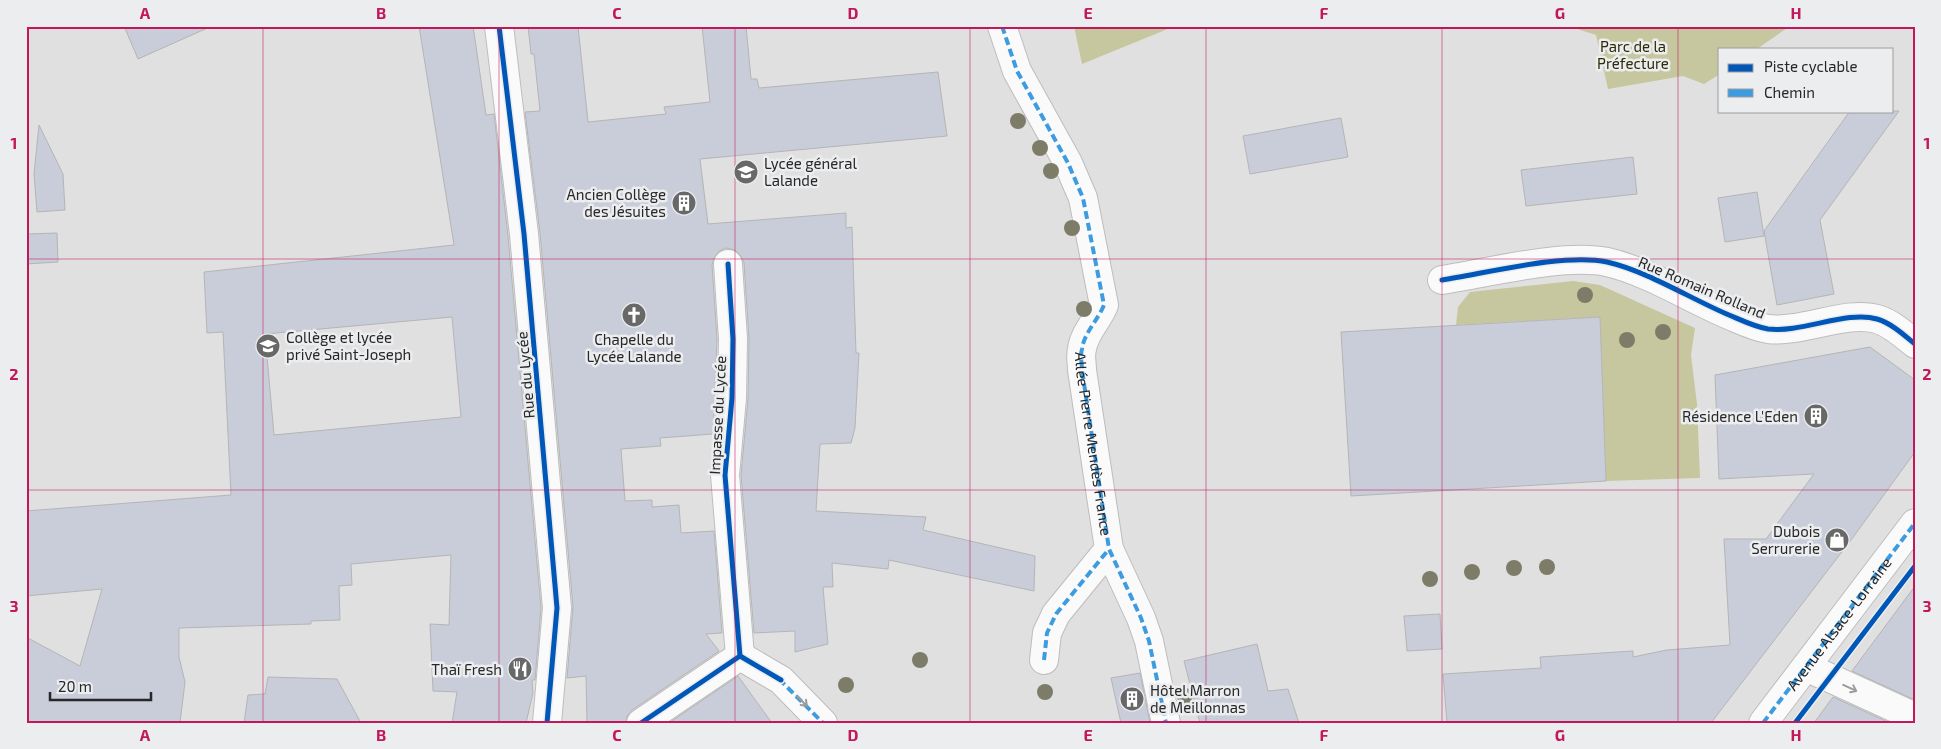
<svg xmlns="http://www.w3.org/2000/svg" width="1941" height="749" font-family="'Exo 2',sans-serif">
	<rect width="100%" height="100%" fill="#e0e0e1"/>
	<!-- green -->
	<g fill="#c6c79e">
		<polygon points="1074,26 1175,26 1082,64"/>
		<polygon points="1568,26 1790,26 1757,49 1720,49 1720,74 1704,84 1683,76 1608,89 1596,35"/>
		<polygon points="1573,281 1600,285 1695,328 1691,355 1697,404 1700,478 1606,481 1600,317 1456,325 1458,307 1470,292"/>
	</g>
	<!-- building -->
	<g fill="#c9ccd9" stroke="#b5b5b5" fill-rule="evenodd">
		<polygon points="124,26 212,26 138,59"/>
		<path d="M419,26h54l13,89 8,-1 14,122 33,372 -6,72h-3l1,13 -7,30h-74l5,-31 -24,-1 -3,-67 19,1 2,-70 -100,9 1,21 -13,1 1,34 -29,1v3l-132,4v29l6,25 -5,41h-154v-86l54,29 22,-77 -76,7v-85l205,-16 -8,-163 -16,1 -3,-61 250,-27zM452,317l9,100 -187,18 -9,-101z"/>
		<polygon points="528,26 578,26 588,122 666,114 664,107 710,102 702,26 746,26 751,79 757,79 759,88 938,72 947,136 700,159 708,224 846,213 846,228 852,227 856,353 859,353 855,428 851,443 820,444 816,511 926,517 923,530 1035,556 1034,591 889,560 888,569 832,563 833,587 823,587 828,644 795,652 795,631 754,633 741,475 748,399 749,339 744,263 741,256 735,250 726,248 719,251 714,258 712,265 717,339 713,434 660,438 661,446 621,449 625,501 652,500 652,507 679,505 681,533 714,531 722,633 706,634 719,651 632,710 627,716 626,723 587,723 586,676 567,678 573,607 540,233 525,112 540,111 534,54 531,54"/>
		<polygon points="1850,111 1899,111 1820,220 1834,294 1777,305 1764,231"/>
		<polygon points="1341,118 1348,157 1250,174 1243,136"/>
		<polygon points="39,125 63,174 65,210 37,212 34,174"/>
		<polygon points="1633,157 1637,194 1526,206 1521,170"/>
		<polygon points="1757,192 1764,236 1725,242 1718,198"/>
		<polygon points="57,233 58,262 26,264 26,234"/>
		<polygon points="1600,317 1606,481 1351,496 1341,332"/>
		<polygon points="1870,347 1915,380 1915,452 1854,536 1711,723 1447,723 1443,674 1541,668 1540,657 1633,651 1633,657 1667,650 1730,645 1724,539 1766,539 1814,474 1719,479 1715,375"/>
		<polygon points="1915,586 1915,700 1852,671"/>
		<polygon points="1440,614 1442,649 1407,651 1404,616"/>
		<polygon points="1257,644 1268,691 1288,689 1299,723 1200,723 1184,661"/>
		<polygon points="1140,673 1150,723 1121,723 1111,678"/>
		<polygon points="738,676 772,723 669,723"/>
		<polygon points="268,677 337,679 361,723 244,723 248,695 265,694"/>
		<polygon points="1833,697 1890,723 1814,723"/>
	</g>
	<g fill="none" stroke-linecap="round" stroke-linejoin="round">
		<defs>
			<g id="minor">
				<polyline points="499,26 524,234 557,608 547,723"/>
				<path id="s1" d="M1002,26l15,45 51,92 15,35 21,107c-6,15 -20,28 -22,44 -2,7 0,14 0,21l27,179 32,69 8,23 17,82"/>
				<polyline points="728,264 733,339 732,398 725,475 740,656"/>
				<path d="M1442,280c45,-7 123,-27 165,-18 40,9 84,37 122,53 12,5 26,12 39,14 34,4 79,-19 109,-10 14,4 27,16 38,25"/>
				<polyline points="1044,660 1047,633 1056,614 1109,549"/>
				<polyline points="1806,667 1915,717"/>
				<polyline points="641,723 740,656 781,680 823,723"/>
				<polyline points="1763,723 1915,523"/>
			</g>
		</defs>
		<!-- minor casing -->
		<use href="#minor" stroke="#bdbdbe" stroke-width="30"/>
		<!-- minor -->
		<use href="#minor" stroke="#fafafa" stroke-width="28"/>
		<!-- quiet -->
		<g stroke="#3d9ce0" stroke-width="4" stroke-dasharray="8 4" stroke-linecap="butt">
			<path d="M1002,26l15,45 51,92 15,35 21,107c-6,15 -20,28 -22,44 -2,7 0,14 0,21l27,179 32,69 8,23 17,82"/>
			<polyline points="1044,660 1047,633 1056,614 1109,549"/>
			<polyline points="779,679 823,723"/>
			<path id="s2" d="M1763,723l152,-200"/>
		</g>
		<defs>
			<g id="cycleway">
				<polyline points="499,26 524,234 557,608 547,723"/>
				<polyline points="728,264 733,339 732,398 725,475 740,656"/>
				<path d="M1442,280c45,-7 123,-27 165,-18 40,9 84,37 122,53 12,5 26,12 39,14 34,4 79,-19 109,-10 14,4 27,16 38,25"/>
				<polyline points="641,723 740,656 781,680"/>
				<polyline points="1795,723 1915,566"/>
			</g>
		</defs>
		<!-- cycleway casing -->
		<use href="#cycleway" stroke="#ecedef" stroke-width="8"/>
		<!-- cycleway -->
		<use href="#cycleway" stroke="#0057b8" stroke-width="5"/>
	</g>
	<!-- trees -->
	<g fill="#7c7c69">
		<circle cx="1018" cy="121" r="8"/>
		<circle cx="1040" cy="148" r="8"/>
		<circle cx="1051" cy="171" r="8"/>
		<circle cx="1072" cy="228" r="8"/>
		<circle cx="1585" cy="295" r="8"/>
		<circle cx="1084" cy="309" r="8"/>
		<circle cx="1663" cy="332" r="8"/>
		<circle cx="1627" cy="340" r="8"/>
		<circle cx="1547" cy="567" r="8"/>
		<circle cx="1514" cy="568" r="8"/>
		<circle cx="1472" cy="572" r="8"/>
		<circle cx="1430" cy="579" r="8"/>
		<circle cx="920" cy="660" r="8"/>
		<circle cx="846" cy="685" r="8"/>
		<circle cx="1045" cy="692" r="8"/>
		<circle cx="1185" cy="696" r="8"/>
	</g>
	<!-- one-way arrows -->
	<defs><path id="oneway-shaft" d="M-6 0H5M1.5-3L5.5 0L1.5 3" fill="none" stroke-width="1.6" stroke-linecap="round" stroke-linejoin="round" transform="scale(1.25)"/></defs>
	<g stroke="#9b9b9c">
		<use href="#oneway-shaft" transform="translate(1850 688) rotate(25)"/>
		<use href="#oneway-shaft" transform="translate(802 701) rotate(45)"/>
	</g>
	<!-- grid -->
	<path fill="none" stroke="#c2185b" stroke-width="1" stroke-opacity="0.55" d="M263,26v697M499,26v697M735,26v697M970,26v697M1206,26v697M1442,26v697M1678,26v697M26,259h1889M26,490h1889"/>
	<!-- icons -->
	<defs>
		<symbol id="school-disc" viewBox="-11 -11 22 22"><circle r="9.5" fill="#686869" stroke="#ecedef"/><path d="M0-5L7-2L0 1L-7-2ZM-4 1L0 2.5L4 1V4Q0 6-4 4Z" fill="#fff"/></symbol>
		<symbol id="building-disc" viewBox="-11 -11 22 22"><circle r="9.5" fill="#686869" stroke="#ecedef"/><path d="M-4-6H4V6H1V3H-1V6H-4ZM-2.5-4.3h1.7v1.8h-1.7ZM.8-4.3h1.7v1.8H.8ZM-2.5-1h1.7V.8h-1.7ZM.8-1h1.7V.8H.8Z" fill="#fff"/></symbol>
		<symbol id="church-disc" viewBox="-11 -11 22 22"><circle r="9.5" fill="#686869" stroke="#ecedef"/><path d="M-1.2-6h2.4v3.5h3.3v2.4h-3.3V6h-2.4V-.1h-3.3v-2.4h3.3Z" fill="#fff"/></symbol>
		<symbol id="shop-disc" viewBox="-11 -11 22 22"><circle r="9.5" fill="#686869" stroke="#ecedef"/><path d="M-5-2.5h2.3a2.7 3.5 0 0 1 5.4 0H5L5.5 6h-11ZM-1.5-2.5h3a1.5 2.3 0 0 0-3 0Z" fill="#fff"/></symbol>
		<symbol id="restaurant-disc" viewBox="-11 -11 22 22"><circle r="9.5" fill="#686869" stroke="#ecedef"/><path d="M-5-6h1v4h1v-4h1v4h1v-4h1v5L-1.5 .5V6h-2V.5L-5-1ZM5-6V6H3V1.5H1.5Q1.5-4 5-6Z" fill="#fff"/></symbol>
	</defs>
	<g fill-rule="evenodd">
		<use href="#school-disc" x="732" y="158" width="28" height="28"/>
		<use href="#building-disc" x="670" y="189" width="28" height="28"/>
		<use href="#church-disc" x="620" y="301" width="28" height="28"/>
		<use href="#school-disc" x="254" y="332" width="28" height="28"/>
		<use href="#building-disc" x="1802" y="402" width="28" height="28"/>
		<use href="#shop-disc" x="1823" y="526" width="28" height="28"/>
		<use href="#restaurant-disc" x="506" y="655" width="28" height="28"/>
		<use href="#building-disc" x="1118" y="685" width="28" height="28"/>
	</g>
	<g text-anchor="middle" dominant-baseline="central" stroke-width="5" stroke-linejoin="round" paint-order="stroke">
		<!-- park labels -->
		<g font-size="15" fill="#2a2b07" stroke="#ecedef">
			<text x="1633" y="46">Parc de la<tspan x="1633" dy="17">Préfecture</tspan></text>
		</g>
		<!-- poi labels -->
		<g font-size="15" fill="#272728" stroke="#ecedef" text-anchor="end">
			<text x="764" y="163" text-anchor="start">Lycée général<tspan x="764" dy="17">Lalande</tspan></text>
			<text x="666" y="194">Ancien Collège<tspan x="666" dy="17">des Jésuites</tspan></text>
			<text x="286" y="337" text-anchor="start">Collège et lycée<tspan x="286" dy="17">privé Saint-Joseph</tspan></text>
			<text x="634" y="339" text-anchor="middle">Chapelle du<tspan x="634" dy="17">Lycée Lalande</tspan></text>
			<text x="1798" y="416">Résidence L'Eden</text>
			<text x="1820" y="531">Dubois<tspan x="1820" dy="17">Serrurerie</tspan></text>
			<text x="502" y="669">Thaï Fresh</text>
			<text x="1150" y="690" text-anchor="start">Hôtel Marron<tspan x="1150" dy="17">de Meillonnas</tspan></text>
		</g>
		<!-- street labels -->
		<g font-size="15" fill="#272728" stroke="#ecedef">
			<text transform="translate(1702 287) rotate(23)">Rue Romain Rolland</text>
			<text transform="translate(525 375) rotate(-95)">Rue du Lycée</text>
			<text transform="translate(717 415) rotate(-87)">Impasse du Lycée</text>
			<text stroke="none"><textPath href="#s1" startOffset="445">Allée Pierre Mendès France</textPath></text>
			<text stroke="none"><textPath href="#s2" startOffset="125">Avenue Alsace-Lorraine</textPath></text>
		</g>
	</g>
	<!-- border -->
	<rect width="1941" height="749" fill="none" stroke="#ecedef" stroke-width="55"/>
	<!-- legend -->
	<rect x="1718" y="48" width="175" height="65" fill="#ecedef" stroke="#9d9e9f"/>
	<rect x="1728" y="64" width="25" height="8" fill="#0057b8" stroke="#9d9e9f"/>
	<text x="1764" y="72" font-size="15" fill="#272728">Piste cyclable</text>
	<rect x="1728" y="89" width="25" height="8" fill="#3d9ce0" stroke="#9d9e9f"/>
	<text x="1764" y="98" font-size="15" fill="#272728">Chemin</text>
	<!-- scale -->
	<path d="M50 692v8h101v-8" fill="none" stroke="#272728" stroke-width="2.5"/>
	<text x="58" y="692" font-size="15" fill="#272728" stroke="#ecedef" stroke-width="4" paint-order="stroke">20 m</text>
	<rect x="28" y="28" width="1886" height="694" fill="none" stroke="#c2185b" stroke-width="2"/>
	<g font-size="16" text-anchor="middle" font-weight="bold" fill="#c2185b">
		<text x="145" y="19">A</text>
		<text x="381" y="19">B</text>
		<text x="617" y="19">C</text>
		<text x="853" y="19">D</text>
		<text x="1088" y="19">E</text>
		<text x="1324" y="19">F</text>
		<text x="1560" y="19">G</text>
		<text x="1796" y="19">H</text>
		<text x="14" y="149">1</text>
		<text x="1927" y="149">1</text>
		<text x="14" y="380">2</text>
		<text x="1927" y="380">2</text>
		<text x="14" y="612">3</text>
		<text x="1927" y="612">3</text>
		<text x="145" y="741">A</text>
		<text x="381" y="741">B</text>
		<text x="617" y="741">C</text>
		<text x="853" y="741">D</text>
		<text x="1088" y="741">E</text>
		<text x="1324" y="741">F</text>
		<text x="1560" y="741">G</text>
		<text x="1796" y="741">H</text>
	</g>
</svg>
